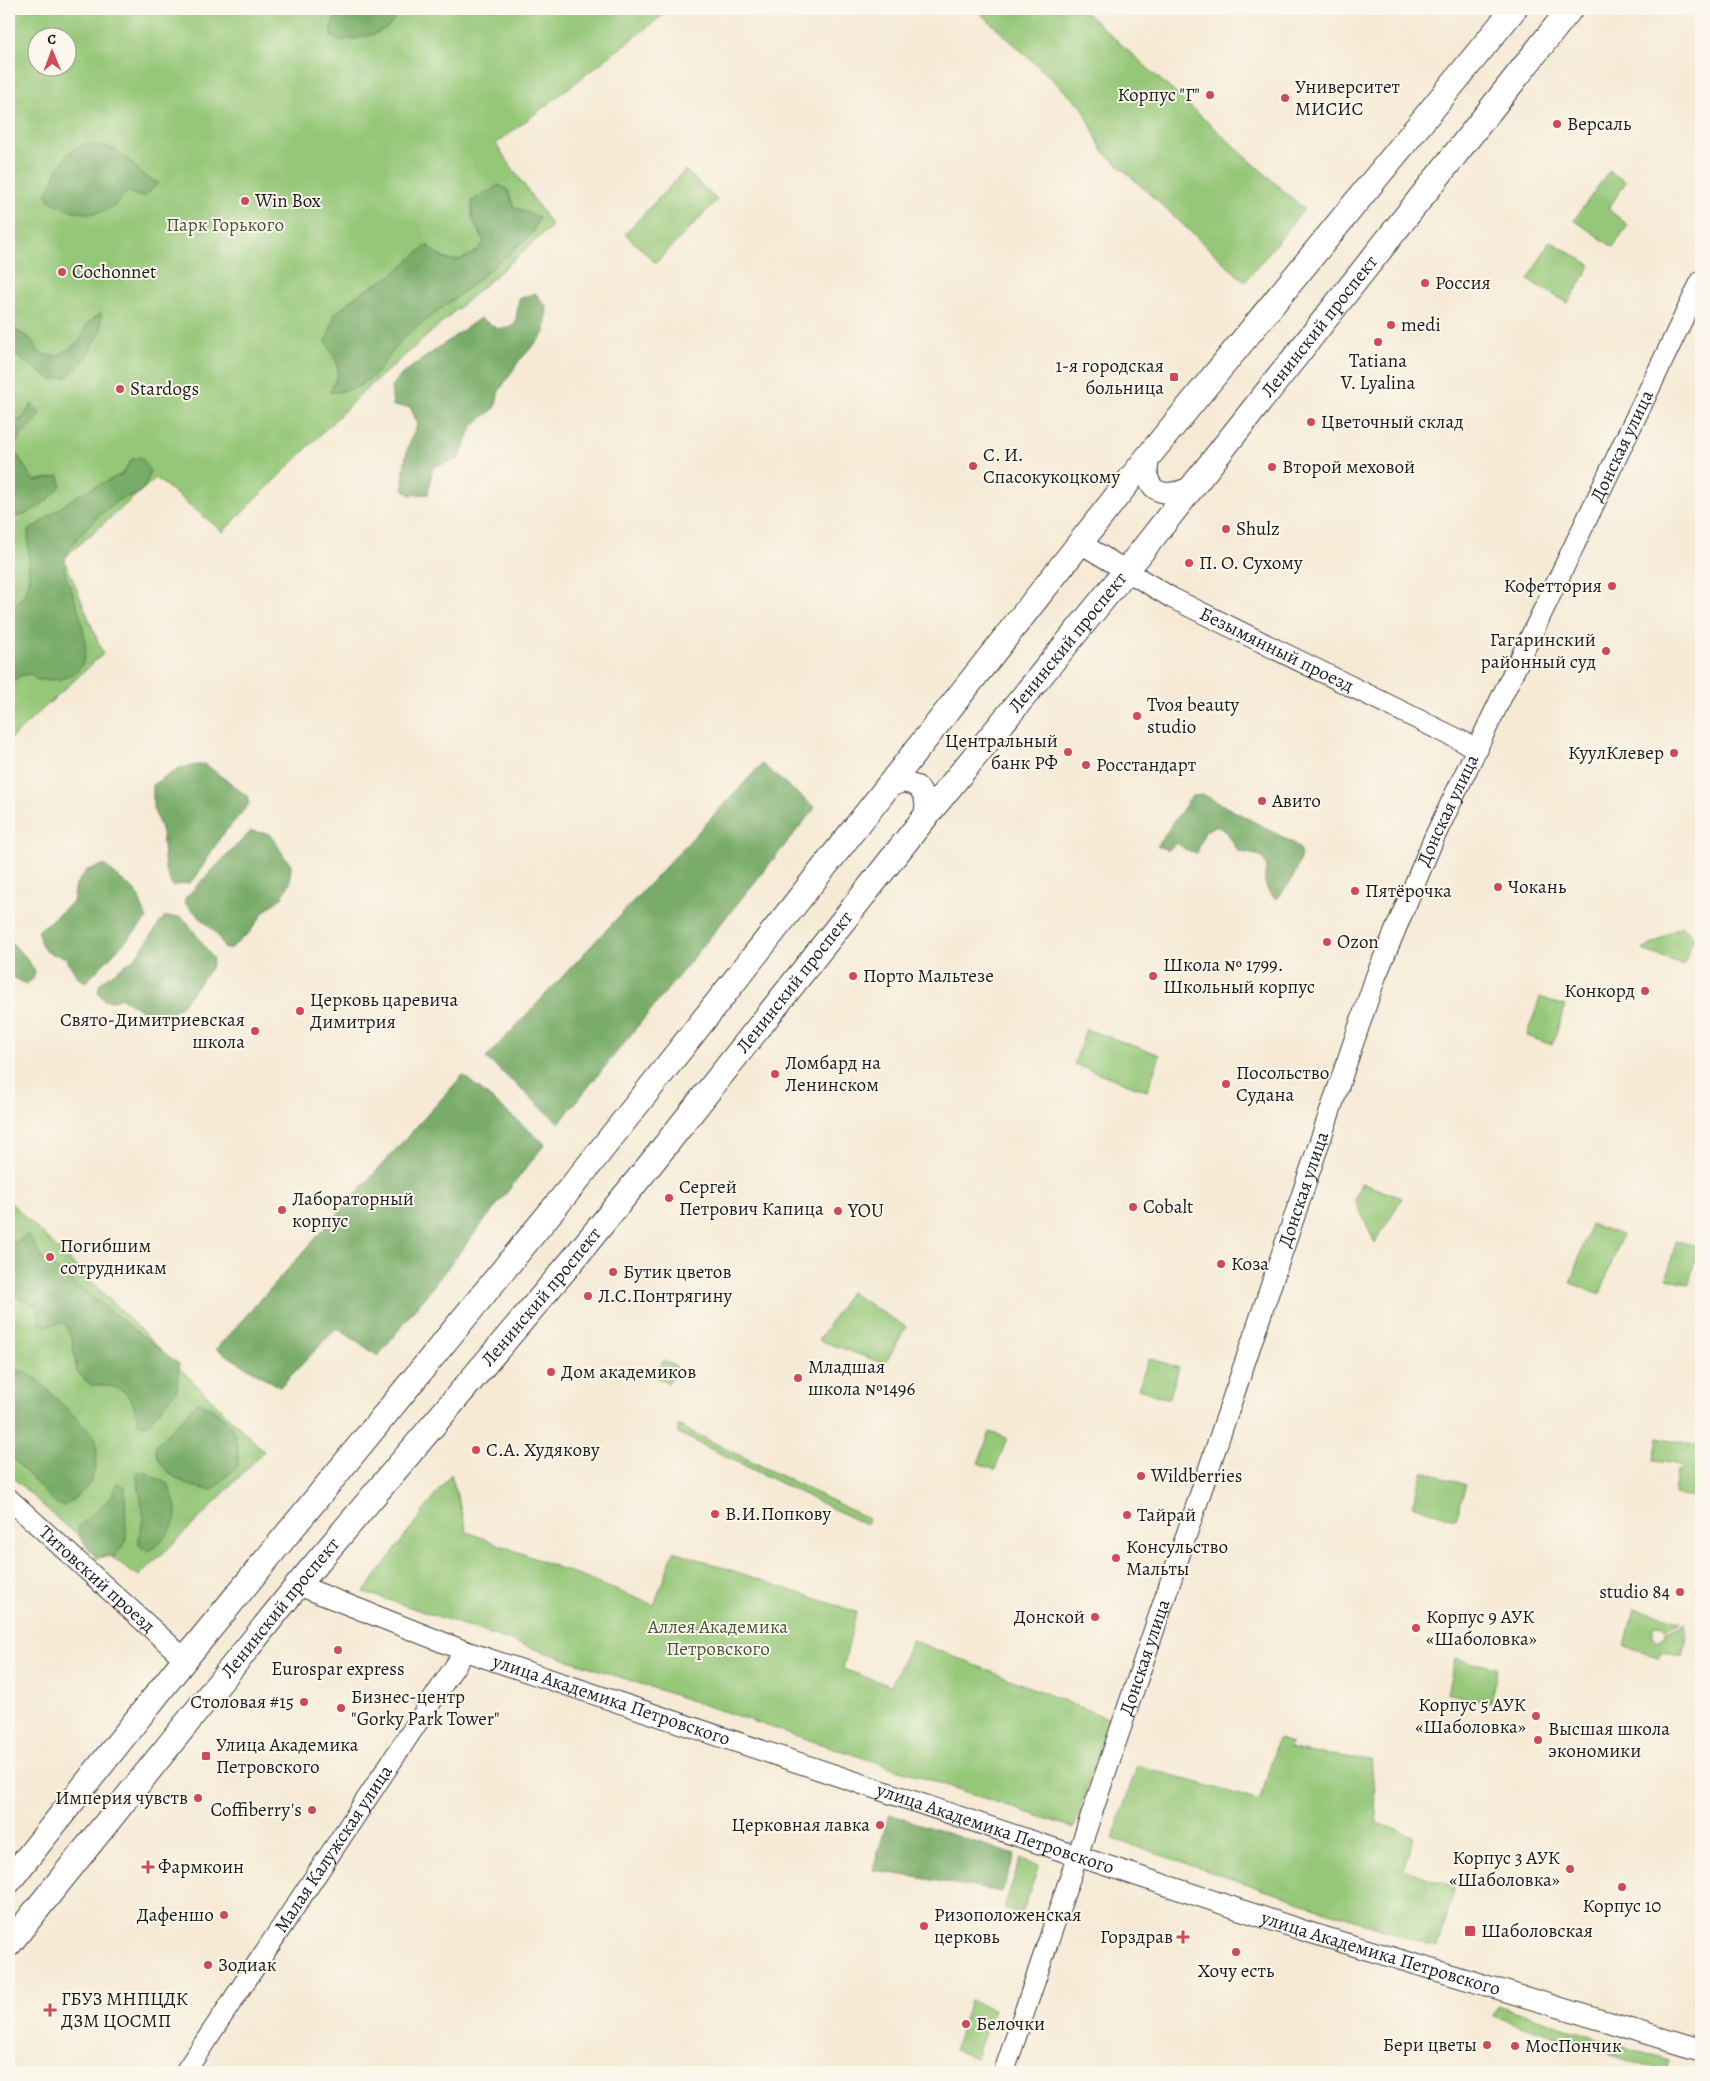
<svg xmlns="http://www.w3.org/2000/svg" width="1710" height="2081" font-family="Alegreya,serif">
	<rect width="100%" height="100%" fill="#fbf7ec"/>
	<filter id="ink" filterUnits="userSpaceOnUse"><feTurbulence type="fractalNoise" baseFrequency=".02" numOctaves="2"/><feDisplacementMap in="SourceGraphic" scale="10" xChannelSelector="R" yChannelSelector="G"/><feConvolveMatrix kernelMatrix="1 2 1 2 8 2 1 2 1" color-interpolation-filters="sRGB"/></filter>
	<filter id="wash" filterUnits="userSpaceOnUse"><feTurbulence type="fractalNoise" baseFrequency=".0096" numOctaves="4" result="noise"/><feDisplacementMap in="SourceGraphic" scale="20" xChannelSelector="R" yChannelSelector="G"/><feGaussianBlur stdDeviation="1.12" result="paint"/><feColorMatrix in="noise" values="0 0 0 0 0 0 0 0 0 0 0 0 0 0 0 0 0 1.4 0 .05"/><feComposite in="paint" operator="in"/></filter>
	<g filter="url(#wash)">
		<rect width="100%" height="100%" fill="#f6ead5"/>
		<!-- green -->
		<g fill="#95c778" stroke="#58724a" fill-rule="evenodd">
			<path d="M9,9h662l-175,135 56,82 -191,168 -138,138 -67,-54 -92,80 39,96 -94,86zM38,38h30v30h-30z"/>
			<polygon points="976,9 1082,9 1304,209 1245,282 1102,150 1083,108"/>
			<polygon points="685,170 717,200 656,263 625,234"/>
			<polygon points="1609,171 1626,182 1608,209 1628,225 1613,247 1574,220"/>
			<polygon points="1550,241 1591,265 1568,303 1528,280"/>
			<polygon points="1681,926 1694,936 1684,965 1643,950"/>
			<polygon points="1540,997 1565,1006 1552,1045 1527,1036"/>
			<polygon points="1086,1029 1160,1055 1147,1091 1074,1064"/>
			<polygon points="1361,1183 1402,1198 1375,1243 1355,1200"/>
			<polygon points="9,1201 264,1451 203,1515 139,1576 62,1523 9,1474"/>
			<polygon points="1591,1224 1622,1235 1600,1294 1570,1283"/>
			<polygon points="1676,1241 1698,1246 1689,1284 1667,1278"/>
			<polygon points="850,1292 906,1327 885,1364 819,1340"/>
			<polygon points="1149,1358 1179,1368 1169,1399 1138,1389"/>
			<polygon points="664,1360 678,1368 668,1384 654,1375"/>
			<polygon points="678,1425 869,1519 866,1525 678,1433"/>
			<polygon points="990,1432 1007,1438 995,1470 978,1463"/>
			<polygon points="1658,1437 1699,1446 1699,1452 1701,1453 1700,1498 1674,1494 1677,1471 1681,1471 1682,1465 1654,1461"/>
			<polygon points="1423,1471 1466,1485 1455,1519 1412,1505"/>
			<polygon points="451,1474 467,1532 654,1605 674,1551 856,1612 843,1669 891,1686 912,1640 1110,1719 1074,1828 364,1592"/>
			<polygon points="1634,1608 1682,1622 1665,1629 1661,1625 1652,1626 1652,1635 1656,1641 1665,1637 1666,1632 1685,1624 1687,1635 1683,1657 1661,1650 1659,1657 1625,1647"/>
			<polygon points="1455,1659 1498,1668 1490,1703 1447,1693"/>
			<polygon points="1278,1739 1291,1743 1290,1748 1306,1752 1371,1760 1377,1823 1414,1836 1403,1869 1455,1887 1437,1948 1113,1839 1137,1765 1260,1801"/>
			<polygon points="1020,1859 1039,1865 1022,1914 1004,1908"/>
			<polygon points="1701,1970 1701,2014 1696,2012 1693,2008"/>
			<polygon points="970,2001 993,2009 976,2058 954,2050"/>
			<polygon points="1497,2005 1606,2041 1602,2052 1493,2016"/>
			<polygon points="1612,2043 1669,2061 1665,2072 1608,2054"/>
		</g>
		<!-- forest -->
		<g fill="#78ac68" stroke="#4a6442">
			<path d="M339,9h61c-9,26 -37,29 -61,32l-8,-5v-9z"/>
			<path d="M87,144c46,2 40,27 72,39l-14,13h-9l-7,-5c-8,4 -8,9 -14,14 -20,15 -44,7 -65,-4l-3,-8c9,-19 17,-45 40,-49z"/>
			<path d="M499,185l9,5 6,17 25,10 -7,17 -65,55 -64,49 -29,38 -18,12 -17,4h-10c14,-24 10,-26 -3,-50l9,-28 22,-19 35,-20 35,-30c15,13 24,21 43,10 7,-4 10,-7 14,-14l-12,-23v-17z"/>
			<path d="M535,293l12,14 -2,26 -26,28 -20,30 -4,17 -22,17 -14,34 -26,8 -5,27 -18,1 -7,-6c0,-23 3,-45 15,-65l-8,-17 -17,-1 -2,-19 11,-13 78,-56 18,11 17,-4 4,-26z"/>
			<polygon points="101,313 101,332 82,363 69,376 52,380 9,351 9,318 16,330 31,339 40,354 58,356 80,341 87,324"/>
			<path d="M32,404l8,9c-5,15 -22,20 -27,36l21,32 25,-5 2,9c-9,14 -29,28 -44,32l-8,-20v-72l13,-6z"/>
			<path d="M141,457l9,14c-2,8 -4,15 -10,21 -5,5 -14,4 -21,8 -16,11 -52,42 -54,62 -2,10 4,21 7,30 7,19 23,64 5,79 -11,10 -27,9 -40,9l-7,-6 -10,2 -11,7v-72l15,-16 5,-18 -1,-46 50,-36 44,-21 10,-15z"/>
			<polygon points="205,764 247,796 249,804 220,838 196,877 189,883 172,886 165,869 162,832 153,807 153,785 179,768"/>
			<polygon points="762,764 815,808 559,1123 486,1058"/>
			<path d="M1204,795l88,47 9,8c-1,19 -12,38 -26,49 -11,-12 -12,-18 -8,-34l-6,-9 -23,-5 -12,-20 -10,-5 -11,5 -8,22 -11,-3 -9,-7 -9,7 -11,-4 35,-50z"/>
			<path d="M251,831l18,3c9,9 12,21 22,30l-1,19 -8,14 -18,15 -14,20 -20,17h-5l-9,-16 -31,-30v-5z"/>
			<path d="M104,865l33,28 10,26 -61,63 -8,-4 -13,-21c-21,-5 -23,-4 -27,-26l35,-29 3,-18 11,-14z"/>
			<polygon points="164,917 181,917 188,923 213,959 211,968 181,1006 164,1017 147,1014 122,998 113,1001 104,1000 98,992 100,983 136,957"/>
			<polygon points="9,940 25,956 35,971 33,979 26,984 9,975"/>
			<polygon points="463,1075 545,1144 378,1356 337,1328 280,1387 216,1349"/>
			<path d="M28,1235l14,23 137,106 -2,26 -30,35 -9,-2c-4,-31 -18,-39 -47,-38l-14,-13 -5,-34 -8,-15 -17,3 -8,-3 -2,-17 -28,-12v-48z"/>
			<path d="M22,1371l15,8 58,58c5,11 0,41 -8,50 -6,7 -15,13 -22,19l-9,-2 -47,-50v-80z"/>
			<path d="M198,1401c32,17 41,27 40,65l-26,24c-24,-2 -53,-16 -57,-43z"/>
			<path d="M145,1472l23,12c9,23 14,34 -4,54 -6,6 -9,11 -18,13l-7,-6v-9l5,-17 -8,-47z"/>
			<polygon points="116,1483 125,1487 126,1542 115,1556 96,1558 79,1536 78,1527 112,1497"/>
			<polygon points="889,1814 1015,1855 1002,1892 873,1870"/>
		</g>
	</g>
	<g filter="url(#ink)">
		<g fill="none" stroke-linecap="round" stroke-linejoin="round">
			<defs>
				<g id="minor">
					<path d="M1151,453c-12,38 11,49 43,32"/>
					<path id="s1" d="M1080,543l92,55 306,151"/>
					<path d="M884,789l19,-7 14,4c10,12 10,21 5,35"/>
					<path id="s2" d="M9,1499l176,160"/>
					<path id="s3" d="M298,1585l167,66 594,199 249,82 393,118"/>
					<path id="s4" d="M185,2072l280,-421"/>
					<path id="s5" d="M1004,2072l372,-1096 58,-138 267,-557"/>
				</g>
				<g id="major">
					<polyline points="9,1881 185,1659 586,1169 1151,453 1514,9"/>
					<path id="s6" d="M9,1944l289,-359 274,-324 81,-100 265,-335 208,-255 444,-562"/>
				</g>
			</defs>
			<!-- minor casing -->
			<use href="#minor" stroke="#3d3b38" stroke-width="22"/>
			<!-- major casing -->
			<use href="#major" stroke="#3d3b38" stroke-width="27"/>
			<!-- minor -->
			<use href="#minor" stroke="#fff" stroke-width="20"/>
			<!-- major -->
			<use href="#major" stroke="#fff" stroke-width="25"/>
		</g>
	</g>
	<!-- markers -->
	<g fill="#d1495b" stroke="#fbf7ec" stroke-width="2">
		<circle cx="1210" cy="95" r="5"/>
		<circle cx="1285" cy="98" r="5"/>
		<circle cx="1557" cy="124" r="5"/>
		<circle cx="245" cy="201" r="5"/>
		<circle cx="62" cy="272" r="5"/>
		<circle cx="1425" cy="283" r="5"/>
		<circle cx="1391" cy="325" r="5"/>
		<circle cx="1378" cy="342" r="5"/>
		<rect x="1169" y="372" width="10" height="10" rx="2.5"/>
		<circle cx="120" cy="389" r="5"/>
		<circle cx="1311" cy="422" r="5"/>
		<circle cx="973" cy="466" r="5"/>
		<circle cx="1272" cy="467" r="5"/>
		<circle cx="1226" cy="529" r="5"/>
		<circle cx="1189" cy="563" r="5"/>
		<circle cx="1612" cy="586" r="5"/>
		<circle cx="1606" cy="651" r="5"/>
		<circle cx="1137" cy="716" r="5"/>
		<circle cx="1068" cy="752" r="5"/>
		<circle cx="1674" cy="753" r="5"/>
		<circle cx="1086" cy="765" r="5"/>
		<circle cx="1262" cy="801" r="5"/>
		<circle cx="1498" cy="887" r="5"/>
		<circle cx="1355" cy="891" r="5"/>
		<circle cx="1327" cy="942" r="5"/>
		<circle cx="853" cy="976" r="5"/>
		<circle cx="1153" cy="976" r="5"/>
		<circle cx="1645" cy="991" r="5"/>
		<circle cx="300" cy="1011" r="5"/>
		<circle cx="255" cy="1031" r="5"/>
		<circle cx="775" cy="1074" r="5"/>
		<circle cx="1226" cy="1084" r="5"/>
		<circle cx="669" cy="1198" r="5"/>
		<circle cx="1133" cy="1207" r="5"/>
		<circle cx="282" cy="1210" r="5"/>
		<circle cx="838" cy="1211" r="5"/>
		<circle cx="50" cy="1257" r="5"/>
		<circle cx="1221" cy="1264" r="5"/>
		<circle cx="613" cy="1272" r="5"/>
		<circle cx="588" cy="1296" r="5"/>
		<circle cx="551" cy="1372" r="5"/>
		<circle cx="798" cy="1378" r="5"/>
		<circle cx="476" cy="1450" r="5"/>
		<circle cx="1141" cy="1476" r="5"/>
		<circle cx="715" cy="1514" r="5"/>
		<circle cx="1127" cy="1515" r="5"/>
		<circle cx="1116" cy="1558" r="5"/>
		<circle cx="1680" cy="1592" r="5"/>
		<circle cx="1095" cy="1617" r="5"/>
		<circle cx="1416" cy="1628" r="5"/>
		<circle cx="338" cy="1650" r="5"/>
		<circle cx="304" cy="1702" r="5"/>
		<circle cx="341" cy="1708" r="5"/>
		<circle cx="1536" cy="1716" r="5"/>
		<circle cx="1538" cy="1740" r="5"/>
		<rect x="201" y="1751" width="10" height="10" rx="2.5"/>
		<circle cx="198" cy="1798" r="5"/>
		<circle cx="312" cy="1810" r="5"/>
		<circle cx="880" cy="1825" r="5"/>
		<path d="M145.5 1859.5h5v5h5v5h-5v5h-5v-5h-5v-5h5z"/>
		<circle cx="1570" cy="1869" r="5"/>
		<circle cx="1622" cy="1887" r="5"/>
		<circle cx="224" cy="1915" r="5"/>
		<circle cx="924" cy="1926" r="5"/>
		<rect x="1464" y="1925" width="12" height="12" rx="2.5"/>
		<path d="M1180.5 1929.5h5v5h5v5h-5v5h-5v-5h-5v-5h5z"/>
		<circle cx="1236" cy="1952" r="5"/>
		<circle cx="208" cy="1965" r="5"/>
		<path d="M47.5 2002.5h5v5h5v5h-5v5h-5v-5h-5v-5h5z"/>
		<circle cx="966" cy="2024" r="5"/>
		<circle cx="1487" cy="2045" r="5"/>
		<circle cx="1515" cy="2046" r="5"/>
	</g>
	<g text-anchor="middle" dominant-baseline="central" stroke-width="4" stroke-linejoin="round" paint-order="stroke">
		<!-- poi labels -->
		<g font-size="19" fill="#1c1c1c" stroke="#fbf7ec" text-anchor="start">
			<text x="1295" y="87">Университет<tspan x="1295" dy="22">МИСИС</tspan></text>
			<text x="1200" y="95" text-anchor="end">Корпус "Г"</text>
			<text x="1567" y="124">Версаль</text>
			<text x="255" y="201">Win Box</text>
			<text x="72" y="272">Cochonnet</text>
			<text x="1435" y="283">Россия</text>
			<text x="1401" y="325">medi</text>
			<text x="1378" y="361" text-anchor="middle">Tatiana<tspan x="1378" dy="22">V. Lyalina</tspan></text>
			<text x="1164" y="366" text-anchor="end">1-я городская<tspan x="1164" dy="22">больница</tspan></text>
			<text x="130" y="389">Stardogs</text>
			<text x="1321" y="422">Цветочный склад</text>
			<text x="983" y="455">С. И.<tspan x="983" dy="22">Спасокукоцкому</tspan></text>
			<text x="1282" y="467">Второй меховой</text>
			<text x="1236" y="529">Shulz</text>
			<text x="1199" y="563">П. О. Сухому</text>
			<text x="1602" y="586" text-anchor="end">Кофеттория</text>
			<text x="1596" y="640" text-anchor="end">Гагаринский<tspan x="1596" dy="22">районный суд</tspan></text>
			<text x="1147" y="705">Tvoя beauty<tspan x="1147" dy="22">studio</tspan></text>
			<text x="1058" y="741" text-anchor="end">Центральный<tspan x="1058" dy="22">банк РФ</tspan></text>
			<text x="1664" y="753" text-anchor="end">КуулКлевер</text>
			<text x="1096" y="765">Росстандарт</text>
			<text x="1272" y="801">Авито</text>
			<text x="1508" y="887">Чокань</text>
			<text x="1365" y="891">Пятёрочка</text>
			<text x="1337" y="942">Ozon</text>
			<text x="1163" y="965">Школа № 1799.<tspan x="1163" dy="22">Школьный корпус</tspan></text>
			<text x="863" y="976">Порто Мальтезе</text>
			<text x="1635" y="991" text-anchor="end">Конкорд</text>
			<text x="310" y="1000">Церковь царевича<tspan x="310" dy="22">Димитрия</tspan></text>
			<text x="245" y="1020" text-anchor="end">Свято-Димитриевская<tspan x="245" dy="22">школа</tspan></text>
			<text x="785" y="1063">Ломбард на<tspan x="785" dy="22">Ленинском</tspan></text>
			<text x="1236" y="1073">Посольство<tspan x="1236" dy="22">Судана</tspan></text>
			<text x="679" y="1187">Сергей<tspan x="679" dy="22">Петрович Капица</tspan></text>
			<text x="292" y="1199">Лабораторный<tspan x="292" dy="22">корпус</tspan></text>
			<text x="1143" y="1207">Cobalt</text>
			<text x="848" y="1211">YOU</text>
			<text x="60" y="1246">Погибшим<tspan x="60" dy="22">сотрудникам</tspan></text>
			<text x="1231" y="1264">Коза</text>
			<text x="623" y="1272">Бутик цветов</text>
			<text x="598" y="1296">Л.С.Понтрягину</text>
			<text x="808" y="1367">Младшая<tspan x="808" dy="22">школа №1496</tspan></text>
			<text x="561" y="1372">Дом академиков</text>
			<text x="486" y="1450">С.А. Худякову</text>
			<text x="1151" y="1476">Wildberries</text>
			<text x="725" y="1514">В.И.Попкову</text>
			<text x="1137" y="1515">Тайрай</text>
			<text x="1126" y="1547">Консульство<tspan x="1126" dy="22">Мальты</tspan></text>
			<text x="1670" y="1592" text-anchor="end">studio 84</text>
			<text x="1085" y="1617" text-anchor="end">Донской</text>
			<text x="1426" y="1617">Корпус 9 АУК<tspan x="1426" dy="22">«Шаболовка»</tspan></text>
			<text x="338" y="1669" text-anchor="middle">Eurospar express</text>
			<text x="351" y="1697">Бизнес-центр<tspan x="351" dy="22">"Gorky Park Tower"</tspan></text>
			<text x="294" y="1702" text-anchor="end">Столовая #15</text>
			<text x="1526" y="1705" text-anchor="end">Корпус 5 АУК<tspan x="1526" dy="22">«Шаболовка»</tspan></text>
			<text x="1548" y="1729">Высшая школа<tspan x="1548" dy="22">экономики</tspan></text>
			<text x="216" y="1745">Улица Академика<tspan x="216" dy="22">Петровского</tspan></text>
			<text x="188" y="1798" text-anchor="end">Империя чувств</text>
			<text x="302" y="1810" text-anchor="end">Coffiberry's</text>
			<text x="870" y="1825" text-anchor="end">Церковная лавка</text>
			<text x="1560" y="1858" text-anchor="end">Корпус 3 АУК<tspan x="1560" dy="22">«Шаболовка»</tspan></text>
			<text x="158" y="1867">Фармкоин</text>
			<text x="1622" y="1906" text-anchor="middle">Корпус 10</text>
			<text x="214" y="1915" text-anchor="end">Дафеншо</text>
			<text x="934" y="1915">Ризоположенская<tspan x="934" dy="22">церковь</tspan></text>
			<text x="1481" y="1931">Шаболовская</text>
			<text x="1173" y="1937" text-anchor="end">Горздрав</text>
			<text x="218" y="1965">Зодиак</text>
			<text x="1236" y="1971" text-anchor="middle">Хочу есть</text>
			<text x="61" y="1999">ГБУЗ МНПЦДК<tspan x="61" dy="22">ДЗМ ЦОСМП</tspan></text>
			<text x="976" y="2024">Белочки</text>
			<text x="1477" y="2045" text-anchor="end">Бери цветы</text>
			<text x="1525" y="2046">МосПончик</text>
		</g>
		<!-- park labels -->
		<g font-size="19" fill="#46583c" stroke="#fbf7ec">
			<text x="225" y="225">Парк Горького</text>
			<text x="718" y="1627">Аллея Академика<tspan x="718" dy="22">Петровского</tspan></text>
		</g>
		<!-- street labels -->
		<g font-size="19" fill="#1c1c1c" stroke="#fbf7ec">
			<text stroke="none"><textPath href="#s6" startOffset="2082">Ленинский проспект</textPath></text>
			<text stroke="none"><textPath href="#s5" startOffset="1742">Донская улица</textPath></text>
			<text stroke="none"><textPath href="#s6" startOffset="1678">Ленинский проспект</textPath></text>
			<text stroke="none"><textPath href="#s1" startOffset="224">Безымянный проезд</textPath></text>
			<text stroke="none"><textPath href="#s5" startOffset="1338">Донская улица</textPath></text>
			<text stroke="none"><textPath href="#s6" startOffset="1242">Ленинский проспект</textPath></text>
			<text stroke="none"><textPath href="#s5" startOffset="932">Донская улица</textPath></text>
			<text stroke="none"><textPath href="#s6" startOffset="838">Ленинский проспект</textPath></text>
			<text stroke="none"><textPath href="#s2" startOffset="119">Титовский проезд</textPath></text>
			<text stroke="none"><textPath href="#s6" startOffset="432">Ленинский проспект</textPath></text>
			<text stroke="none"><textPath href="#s5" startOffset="438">Донская улица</textPath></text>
			<text stroke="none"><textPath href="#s3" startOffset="334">улица Академика Петровского</textPath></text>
			<text stroke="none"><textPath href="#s3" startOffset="739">улица Академика Петровского</textPath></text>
			<text stroke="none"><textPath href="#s4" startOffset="268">Малая Калужская улица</textPath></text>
			<text stroke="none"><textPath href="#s3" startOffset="1144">улица Академика Петровского</textPath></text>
		</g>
	</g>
	<!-- margin -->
	<rect width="1710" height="2081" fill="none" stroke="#fbf7ec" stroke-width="30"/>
	<!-- north arrow -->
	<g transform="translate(52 52) rotate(359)"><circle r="24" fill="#fbf7ec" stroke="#a29f99"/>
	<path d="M0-4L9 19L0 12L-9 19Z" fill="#d1495b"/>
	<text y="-8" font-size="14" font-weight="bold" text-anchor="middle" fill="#1c1c1c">С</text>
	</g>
</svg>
